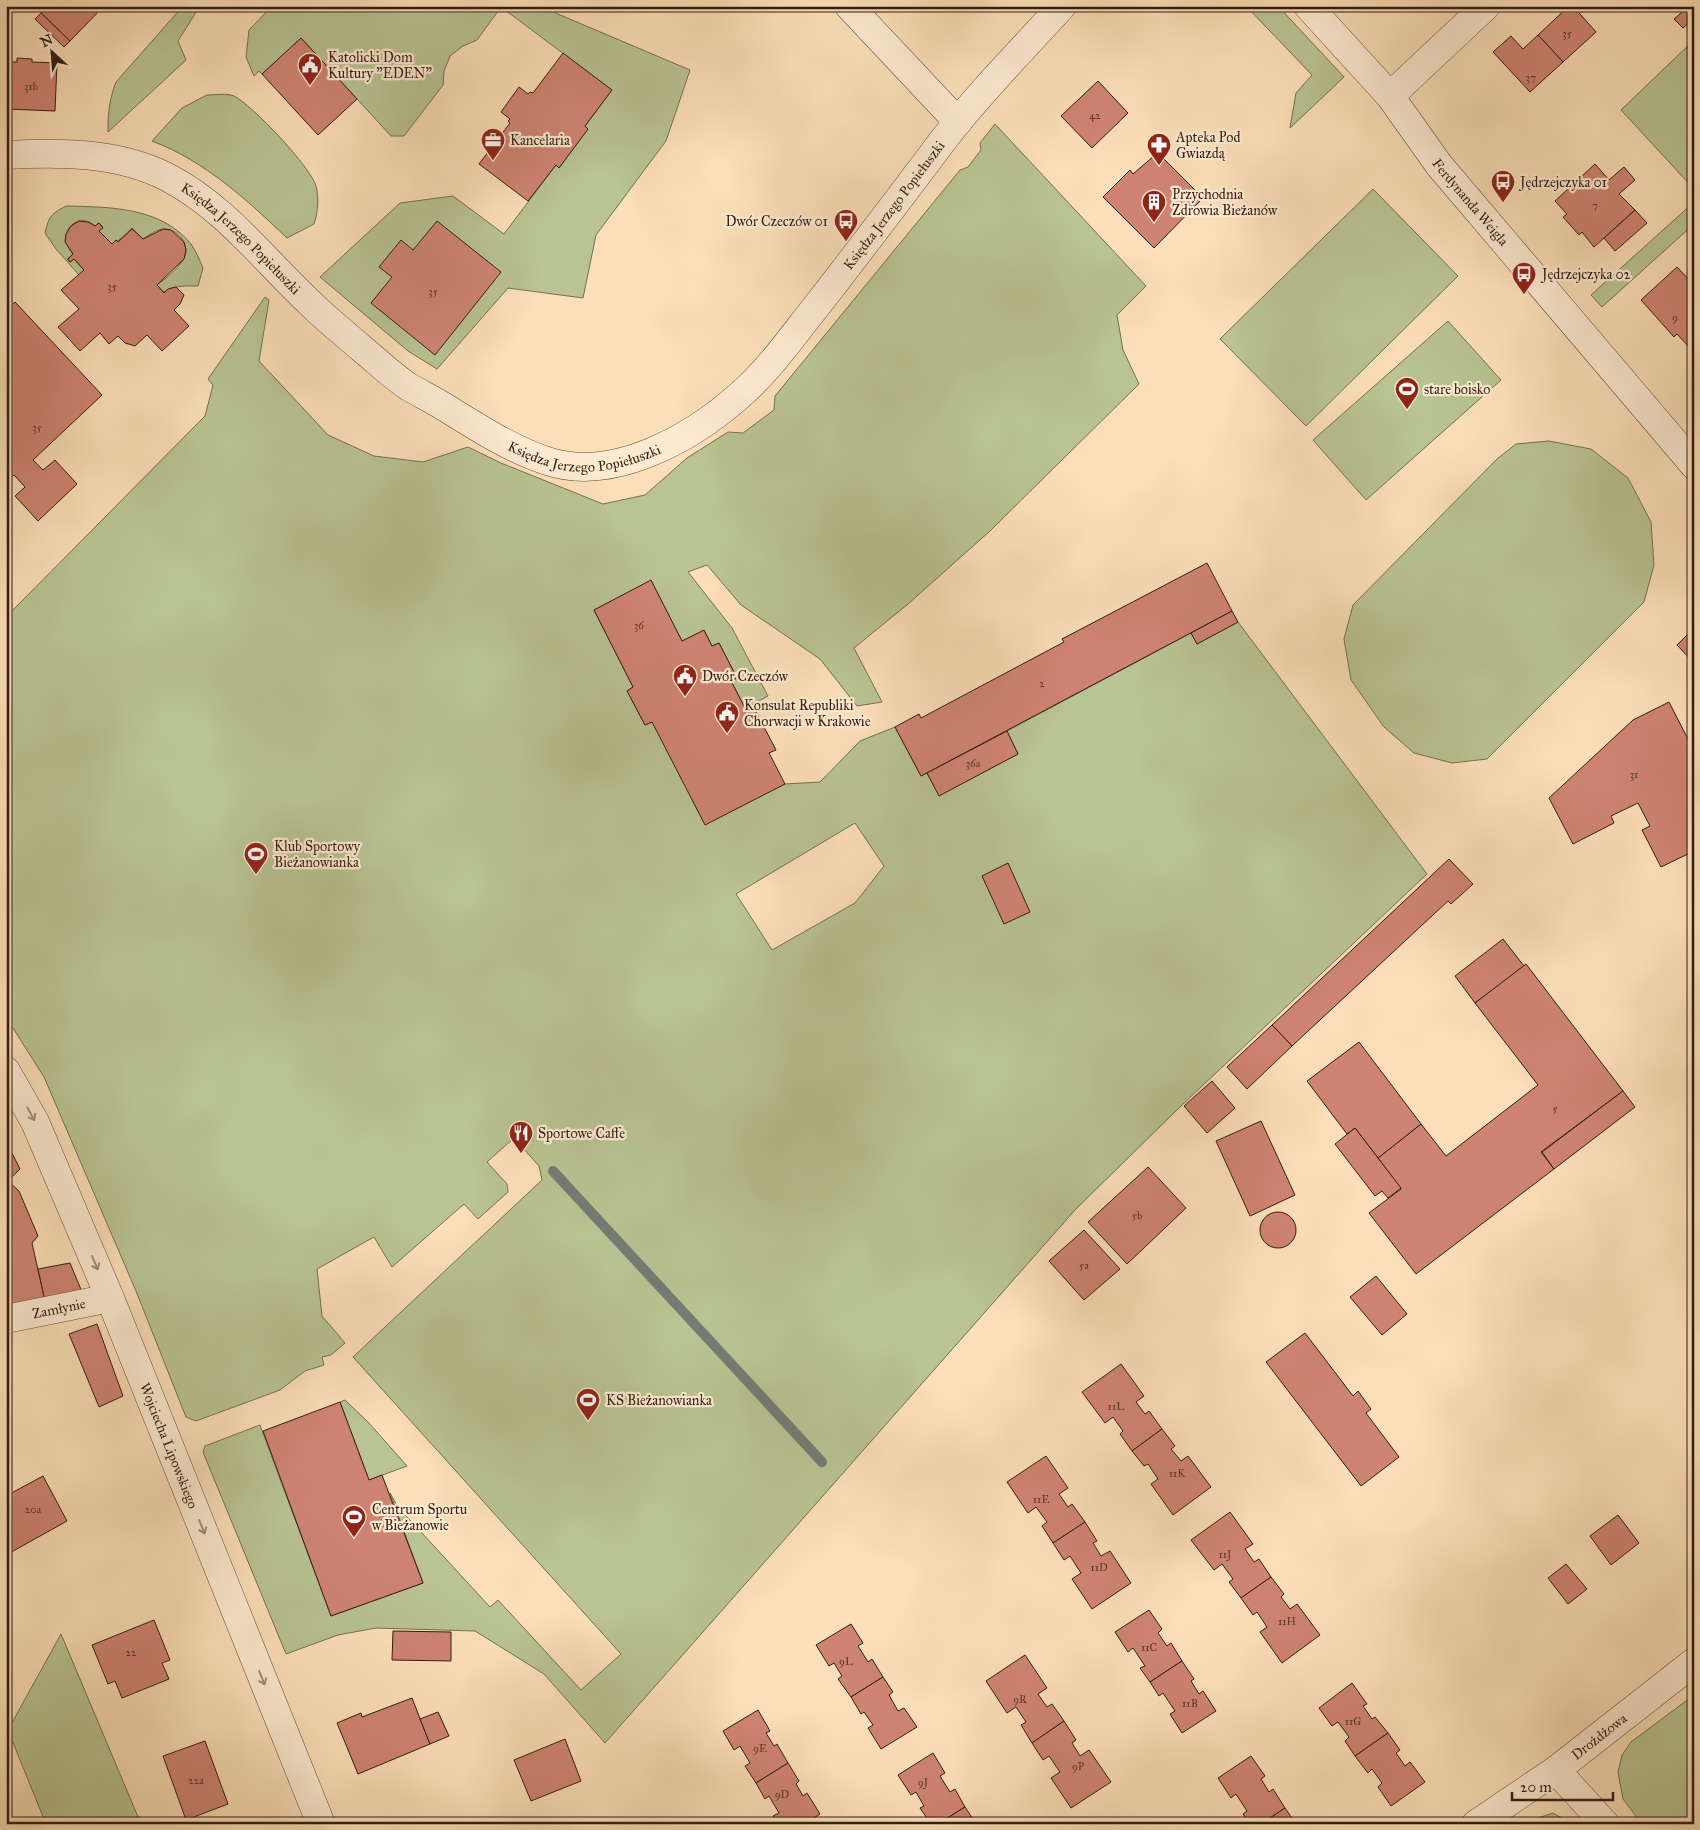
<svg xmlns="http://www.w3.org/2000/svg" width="1700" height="1830" font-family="'IM FELL Great Primer',serif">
	<rect width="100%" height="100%" fill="#fcdfb8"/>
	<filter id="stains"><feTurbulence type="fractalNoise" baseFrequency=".004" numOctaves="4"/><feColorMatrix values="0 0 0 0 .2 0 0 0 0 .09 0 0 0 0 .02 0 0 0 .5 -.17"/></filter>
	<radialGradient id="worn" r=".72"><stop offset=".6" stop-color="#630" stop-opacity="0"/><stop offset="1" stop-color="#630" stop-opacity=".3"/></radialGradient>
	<!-- green -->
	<g fill="#b9c393" stroke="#757052" fill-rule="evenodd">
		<path d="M183,6h17l-22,35 8,19 -78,72c0,-18 1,-32 8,-50z"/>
		<polygon points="272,6 539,6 690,70 666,141 596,235 583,298 508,288 437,369 408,351 320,277 400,203 453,196 504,234 556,165 559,168 588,129 585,126 612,90 501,7 477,40 463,46 450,56 444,71 443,85 404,136 391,136 301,38 262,74 259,71 254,76 246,57 249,30"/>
		<polygon points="1246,6 1278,6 1344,77 1290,128 1296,93 1312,75"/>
		<polygon points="1694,40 1694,189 1621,110"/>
		<path d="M207,95c8,0 20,-2 27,1 18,9 76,70 82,90 3,11 2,27 -2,38l-27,14c-40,-38 -82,-77 -135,-97l30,-33z"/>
		<path d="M995,124l151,162 -29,29 6,35 16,34 -149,147 -82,73 -54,44 28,54 -25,4 -37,-47 -79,-54 -34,-40 -19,7 44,56 36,68 -23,12 -14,-27 6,-3 -18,-35 -7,3 -8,-15 -22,10 -31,-60 -57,29 39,77 -6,4 18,34 7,-3 133,62 35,-2 40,-41 35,-14 26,49 6,-3 12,22 79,-41 -11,-23 184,-98 6,11 41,-22 189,252 -245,231 -107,105 -470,533 -61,-69 -69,-43 -99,-3 -38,7 -52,19 -83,-202 2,-6 55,-21 71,191 92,-33 -33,-90 8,14 92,100 8,-7 83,90 40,-36 -268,-297 189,-177 -3,-14 -25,-28 -27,24 20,22 1,8 -30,27 -14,-15 -72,63 -18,-30 -57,32 5,47 23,27 -14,12 -9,2 2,8 -19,6 -25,19 -84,31 -10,-4 -50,-126 -92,-214 -38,-60v-400l199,-201 8,-31 -5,-6 57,-82 4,3 -10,61 69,74 46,21 49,6 45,-15 33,16 102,41 42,-9 42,-37 41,-26 15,1 31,-23 1,-14 185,-226 8,-3 13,-17 -1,-7zM855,823l29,43 -29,37 -83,47 -36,-56z"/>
		<polygon points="1373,189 1458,276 1306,426 1220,339"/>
		<polygon points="1694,202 1694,224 1602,307 1591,295"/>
		<path d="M66,206c44,1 95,1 125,38 5,7 9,17 12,24l-5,18c-11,0 -25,-1 -34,6l-7,-7c9,-7 20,-15 26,-25 9,-13 -4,-31 -19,-31 -7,0 -15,6 -21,10l-11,-11 -14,13 -2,-1 -4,4 -13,-13 4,-4 -4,-4 -4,3c-17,-16 -41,7 -22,28l-6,5 4,3 3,-3 10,11 -5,5 -23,-26 -11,-16c4,-17 6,-19 21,-27z"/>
		<polygon points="1448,321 1501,380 1366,500 1313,440"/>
		<polygon points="1549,441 1591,449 1628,478 1651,522 1654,565 1644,602 1487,759 1452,763 1414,753 1384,727 1351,680 1344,639 1353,605 1497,459 1516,444"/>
		<polygon points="345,1400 368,1422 407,1466 369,1480 340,1402"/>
		<polygon points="61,1634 141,1824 46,1824 8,1730"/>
		<polygon points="1694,1695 1694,1824 1642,1824 1623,1799 1618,1772 1622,1755 1631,1742"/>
		<polygon points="1553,1813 1572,1824 1522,1824 1523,1823"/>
	</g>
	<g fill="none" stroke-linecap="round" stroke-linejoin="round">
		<!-- stream -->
		<polyline stroke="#747c74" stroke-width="10" points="553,1171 822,1462"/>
	</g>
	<!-- building -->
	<g fill="#cf8473" stroke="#311d12">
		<polygon points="48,6 104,6 70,41 41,13"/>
		<polygon points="1569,6 1573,6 1596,32 1563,62 1538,35"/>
		<polygon points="1688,7 1694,13 1694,18 1683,28 1674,19"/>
		<polygon points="41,13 70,41 64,47 35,19"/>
		<polygon points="1538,35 1563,62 1530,92 1493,52 1511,36 1523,49"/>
		<polygon points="301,38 357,99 318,135 262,74"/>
		<polygon points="563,53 612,90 585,126 588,129 559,168 556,165 528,201 479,164 510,123 508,121 510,119 501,112 519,87 528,94 530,92 533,93"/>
		<polygon points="17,58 32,59 32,62 57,63 55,111 6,109 6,62 17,62"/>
		<polygon points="1098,81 1128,113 1092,148 1061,116"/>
		<polygon points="1155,155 1161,156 1203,198 1154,248 1103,197 1130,170 1133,174"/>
		<polygon points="1595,164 1609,180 1624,167 1635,180 1619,194 1635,210 1594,247 1582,232 1579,235 1563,217 1567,214 1555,201"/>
		<polygon points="1635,210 1647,223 1615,251 1604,238"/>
		<polygon points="79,221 88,222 95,226 99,223 103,228 99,231 112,244 116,240 118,242 132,229 143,239 163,229 171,230 184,242 186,250 184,259 157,285 164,293 168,289 176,287 184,295 180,304 174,310 189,326 162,351 147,335 135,346 125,343 118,336 109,344 100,333 80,351 58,327 79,309 61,290 84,270 74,259 70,262 68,259 73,254 65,242 66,234 71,226"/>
		<polygon points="437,221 501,272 435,355 371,303 392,277 379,267 401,240 413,250"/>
		<polygon points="1677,267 1694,285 1694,342 1689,347 1677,334 1674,337 1641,300"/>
		<polygon points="15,302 102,395 33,460 43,470 55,460 77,484 38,521 15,496 25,487 14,475 6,482 6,310"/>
		<polygon points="1207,563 1232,611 921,776 895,727 919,714 921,718 1064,642 1062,639"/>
		<polygon points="651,580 682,641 704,630 712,646 719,643 737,678 731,681 745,708 752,704 776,750 769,753 785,784 705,825 652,722 645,725 627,691 633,687 594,610"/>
		<polygon points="1232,611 1238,622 1197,644 1191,633"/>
		<polygon points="1694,628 1694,663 1677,645"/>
		<polygon points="1669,702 1694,751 1694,851 1661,867 1642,830 1650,826 1638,803 1611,816 1614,823 1573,844 1549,798 1633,720"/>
		<polygon points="1007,731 1018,754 939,796 927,773"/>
		<polygon points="1449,859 1473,884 1451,904 1448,901 1292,1046 1272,1025"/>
		<polygon points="1008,863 1030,912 1004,924 982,876"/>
		<polygon points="1694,910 1694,925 1688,913"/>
		<polygon points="1503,939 1524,966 1475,1003 1455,976"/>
		<polygon points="1526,964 1623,1091 1541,1152 1554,1169 1416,1274 1369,1213 1401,1189 1378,1158 1421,1124 1446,1156 1538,1085 1475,1003"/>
		<polygon points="1272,1025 1292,1046 1247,1089 1227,1067"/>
		<polygon points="1359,1042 1421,1124 1378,1158 1355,1128 1347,1134 1307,1081"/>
		<polygon points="1212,1081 1235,1108 1207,1133 1184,1106"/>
		<polygon points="1623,1091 1635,1107 1554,1169 1542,1152"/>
		<polygon points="1261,1121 1295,1195 1250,1216 1216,1141"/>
		<polygon points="1355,1128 1401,1188 1388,1198 1382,1191 1375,1196 1335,1144"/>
		<polygon points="11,1151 20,1169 8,1181 19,1191 38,1236 32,1243 45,1301 6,1308 6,1157"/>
		<polygon points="1148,1167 1186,1208 1127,1264 1088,1222"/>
		<circle cx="1278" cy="1230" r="18"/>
		<polygon points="1084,1230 1120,1269 1084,1300 1049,1261"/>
		<polygon points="70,1263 82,1292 45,1301 38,1269"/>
		<polygon points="1376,1276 1407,1314 1382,1335 1350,1297"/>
		<polygon points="97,1324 123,1396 99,1407 69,1334"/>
		<polygon points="1305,1333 1353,1396 1358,1391 1371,1409 1366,1413 1399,1457 1361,1486 1266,1362"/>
		<polygon points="1121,1364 1144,1396 1136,1402 1145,1414 1149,1411 1162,1429 1132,1451 1120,1434 1123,1431 1113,1417 1105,1423 1082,1392"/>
		<polygon points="340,1402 369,1480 382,1475 423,1583 331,1616 263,1431"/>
		<polygon points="1162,1429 1175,1446 1171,1449 1181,1461 1188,1456 1211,1487 1173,1515 1151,1484 1158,1479 1148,1464 1144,1466 1132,1451"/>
		<polygon points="1046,1456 1068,1488 1059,1494 1068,1507 1072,1504 1085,1522 1053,1543 1042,1526 1047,1522 1036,1507 1028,1513 1007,1482"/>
		<polygon points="43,1476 67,1521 6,1555 6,1496"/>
		<polygon points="1230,1512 1253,1544 1245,1549 1254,1562 1259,1559 1271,1577 1241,1598 1229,1582 1233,1579 1222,1564 1214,1570 1191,1540"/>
		<polygon points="1618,1515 1639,1543 1611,1565 1590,1536"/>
		<polygon points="1085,1522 1097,1541 1093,1543 1101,1556 1110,1551 1131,1583 1092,1609 1072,1579 1081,1573 1070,1556 1064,1560 1053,1543"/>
		<polygon points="1566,1564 1587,1589 1568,1604 1548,1578"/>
		<polygon points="1271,1577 1284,1594 1281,1597 1290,1609 1297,1604 1320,1635 1282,1663 1260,1632 1267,1627 1257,1612 1253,1615 1241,1598"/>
		<polygon points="1149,1610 1162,1629 1158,1633 1167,1646 1171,1643 1182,1661 1150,1682 1140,1668 1145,1666 1133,1648 1128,1652 1115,1632"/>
		<polygon points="154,1620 170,1660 162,1663 169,1679 122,1698 115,1681 108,1684 92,1645"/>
		<polygon points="851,1624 863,1643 858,1646 868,1662 872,1659 883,1677 851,1697 838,1679 842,1676 834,1663 829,1666 816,1645"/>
		<polygon points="393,1631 451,1632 451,1661 392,1660"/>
		<polygon points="1025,1655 1047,1688 1038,1694 1047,1707 1052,1704 1064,1721 1032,1743 1021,1725 1026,1722 1016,1707 1007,1713 986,1681"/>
		<polygon points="1182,1661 1194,1679 1191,1681 1199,1694 1203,1691 1216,1711 1182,1733 1170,1714 1175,1711 1163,1693 1159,1696 1150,1682"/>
		<polygon points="883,1677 893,1692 889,1695 898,1711 904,1708 917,1727 881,1749 868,1728 873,1725 864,1712 861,1714 851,1697"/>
		<polygon points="1352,1683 1367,1704 1363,1706 1372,1719 1375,1717 1388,1733 1355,1756 1345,1741 1349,1737 1338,1722 1332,1726 1319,1708"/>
		<polygon points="412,1698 430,1744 358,1774 337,1723 361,1713 362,1717"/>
		<polygon points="758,1710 770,1731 766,1733 774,1746 777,1744 788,1763 756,1783 745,1766 750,1763 740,1746 734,1750 723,1731"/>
		<polygon points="438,1712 449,1736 430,1744 420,1719"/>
		<polygon points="1064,1721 1076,1740 1072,1743 1080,1756 1089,1750 1111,1782 1071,1808 1051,1778 1060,1772 1049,1756 1043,1760 1032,1743"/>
		<polygon points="1388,1733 1400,1750 1396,1753 1405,1766 1410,1762 1425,1782 1391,1806 1378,1787 1382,1783 1372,1769 1368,1773 1355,1756"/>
		<polygon points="565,1739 581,1781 531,1801 514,1760"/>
		<polygon points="205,1741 228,1804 186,1820 163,1756"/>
		<polygon points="933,1753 945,1773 940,1776 950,1792 955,1789 965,1807 938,1824 931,1824 920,1808 924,1806 916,1792 911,1795 898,1775"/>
		<polygon points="1251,1756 1265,1776 1261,1779 1269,1792 1273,1789 1285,1808 1261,1824 1250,1824 1243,1814 1247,1811 1236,1794 1231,1798 1218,1778"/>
		<polygon points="788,1763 799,1781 796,1784 803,1796 807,1793 820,1814 805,1824 778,1824 773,1816 779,1813 769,1796 765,1799 756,1783"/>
		<polygon points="965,1807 975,1822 972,1824 938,1824"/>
		<polygon points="1285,1808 1296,1824 1261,1824"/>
	</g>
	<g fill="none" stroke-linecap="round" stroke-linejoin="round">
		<defs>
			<g id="street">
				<polyline points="849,6 958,122"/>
				<path id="s1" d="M1308,6l82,90 49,69 255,300"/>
				<polyline points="1390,96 1486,6"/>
				<path id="s2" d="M6,155c54,-3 112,-3 161,22 58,30 96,82 143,126 16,16 34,30 51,45 16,13 31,28 48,39 14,8 28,15 42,24 31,19 62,39 96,50 66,22 145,-23 193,-66 29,-25 51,-57 75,-87 44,-56 86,-112 129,-169 35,-46 79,-90 118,-133"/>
				<path id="s3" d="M6,1071l29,51 75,176 211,526"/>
				<path id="s4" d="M6,1319l104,-21"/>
				<polyline points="1556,1770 1605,1824"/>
				<path id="s5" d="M1476,1824l80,-54 138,-108"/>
			</g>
		</defs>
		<!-- street casing -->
		<use href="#street" stroke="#644e3c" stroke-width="29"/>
		<!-- street -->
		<use href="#street" stroke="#fdead1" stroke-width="28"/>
	</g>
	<!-- one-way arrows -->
	<defs><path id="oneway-shaft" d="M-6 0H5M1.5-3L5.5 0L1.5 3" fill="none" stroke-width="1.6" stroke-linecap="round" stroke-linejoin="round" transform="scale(1.25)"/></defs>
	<g stroke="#a18e7b">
		<use href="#oneway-shaft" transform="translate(31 1114) rotate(61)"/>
		<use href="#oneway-shaft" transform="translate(95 1263) rotate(67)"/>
		<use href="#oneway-shaft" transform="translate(202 1527) rotate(68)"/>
		<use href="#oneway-shaft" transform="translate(262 1678) rotate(68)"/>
	</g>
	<!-- icons -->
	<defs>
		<symbol id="civic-pin" viewBox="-11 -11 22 30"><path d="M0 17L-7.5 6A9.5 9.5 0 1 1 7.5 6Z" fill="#8f2418" stroke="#fdead1"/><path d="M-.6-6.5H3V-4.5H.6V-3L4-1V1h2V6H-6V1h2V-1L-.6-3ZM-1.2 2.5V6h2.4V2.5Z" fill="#fff"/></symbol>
		<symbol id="office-pin" viewBox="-11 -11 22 30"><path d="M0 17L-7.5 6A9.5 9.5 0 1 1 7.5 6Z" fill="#8f2418" stroke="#fdead1"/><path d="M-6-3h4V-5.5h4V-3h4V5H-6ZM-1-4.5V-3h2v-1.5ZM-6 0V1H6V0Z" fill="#fff"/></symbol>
		<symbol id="pharmacy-pin" viewBox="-11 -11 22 30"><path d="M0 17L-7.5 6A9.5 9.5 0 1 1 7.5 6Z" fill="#8f2418" stroke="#fdead1"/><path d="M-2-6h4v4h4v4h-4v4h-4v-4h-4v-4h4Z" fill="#fff"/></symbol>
		<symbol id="bus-pin" viewBox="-11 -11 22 30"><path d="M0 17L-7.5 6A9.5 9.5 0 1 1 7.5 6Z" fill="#8f2418" stroke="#fdead1"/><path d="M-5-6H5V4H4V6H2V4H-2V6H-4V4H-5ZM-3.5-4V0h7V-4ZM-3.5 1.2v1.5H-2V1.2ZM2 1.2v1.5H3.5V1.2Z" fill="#fff"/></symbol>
		<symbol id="building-pin" viewBox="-11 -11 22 30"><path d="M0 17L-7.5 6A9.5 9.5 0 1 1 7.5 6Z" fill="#8f2418" stroke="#fdead1"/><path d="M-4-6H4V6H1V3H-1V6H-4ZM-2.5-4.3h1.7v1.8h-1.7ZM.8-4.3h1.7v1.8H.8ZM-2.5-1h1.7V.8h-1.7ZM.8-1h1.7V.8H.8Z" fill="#fff"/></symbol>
		<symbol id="stadium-pin" viewBox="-11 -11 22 30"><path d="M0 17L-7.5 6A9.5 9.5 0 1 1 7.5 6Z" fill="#8f2418" stroke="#fdead1"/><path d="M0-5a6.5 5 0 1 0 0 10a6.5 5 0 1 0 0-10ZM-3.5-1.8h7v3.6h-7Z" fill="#fff"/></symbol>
		<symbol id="restaurant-pin" viewBox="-11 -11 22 30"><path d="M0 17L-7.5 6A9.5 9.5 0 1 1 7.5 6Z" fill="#8f2418" stroke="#fdead1"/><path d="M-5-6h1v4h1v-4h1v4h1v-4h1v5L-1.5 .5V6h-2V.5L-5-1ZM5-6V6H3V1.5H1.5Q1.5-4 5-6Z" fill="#fff"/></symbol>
	</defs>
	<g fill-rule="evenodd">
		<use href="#civic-pin" x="296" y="51" width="28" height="38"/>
		<use href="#office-pin" x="479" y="126" width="28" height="38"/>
		<use href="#pharmacy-pin" x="1145" y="131" width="28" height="38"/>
		<use href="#bus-pin" x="1489" y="168" width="28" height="38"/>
		<use href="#building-pin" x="1140" y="188" width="28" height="38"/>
		<use href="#bus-pin" x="832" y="207" width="28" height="38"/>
		<use href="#bus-pin" x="1510" y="260" width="28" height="38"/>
		<use href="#stadium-pin" x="1393" y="375" width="28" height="38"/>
		<use href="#civic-pin" x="671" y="662" width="28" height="38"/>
		<use href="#civic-pin" x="713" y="699" width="28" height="38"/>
		<use href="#stadium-pin" x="242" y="840" width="28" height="38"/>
		<use href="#restaurant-pin" x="507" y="1119" width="28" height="38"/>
		<use href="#stadium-pin" x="574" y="1386" width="28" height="38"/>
		<use href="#stadium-pin" x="340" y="1503" width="28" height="38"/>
	</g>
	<g text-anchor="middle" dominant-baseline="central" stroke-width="4.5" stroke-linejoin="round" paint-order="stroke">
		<!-- number labels -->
		<g font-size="11" fill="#58372a">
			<text x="1567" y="33">35</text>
			<text x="1531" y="77">37</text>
			<text x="31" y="86">31b</text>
			<text x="1095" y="115">42</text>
			<text x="1595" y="205">7</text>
			<text x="112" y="286">35</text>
			<text x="433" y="291">35</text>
			<text x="1675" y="317">9</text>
			<text x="37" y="427">35</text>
			<text x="639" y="625">36</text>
			<text x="1042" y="683">2</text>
			<text x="973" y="763">36a</text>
			<text x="1634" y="774">31</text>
			<text x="1555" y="1108">5</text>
			<text x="1137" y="1215">5b</text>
			<text x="1084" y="1265">5a</text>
			<text x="1116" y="1406">11L</text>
			<text x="1177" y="1473">11K</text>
			<text x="1041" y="1499">11E</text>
			<text x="33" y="1509">20a</text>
			<text x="1225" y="1554">11J</text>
			<text x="1099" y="1567">11D</text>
			<text x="1287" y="1621">11H</text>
			<text x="1149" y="1647">11C</text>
			<text x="131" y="1652">22</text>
			<text x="846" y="1661">9L</text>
			<text x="1020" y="1699">9R</text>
			<text x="1190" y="1703">11B</text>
			<text x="1353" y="1721">11G</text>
			<text x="760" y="1748">9E</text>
			<text x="1078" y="1766">9P</text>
			<text x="196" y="1780">22a</text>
			<text x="923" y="1782">9J</text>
			<text x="782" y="1794">9D</text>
		</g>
		<!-- poi labels -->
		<g font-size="14" fill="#311d12" stroke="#fdead1" text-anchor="start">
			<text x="328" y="57">Katolicki Dom<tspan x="328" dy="16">Kultury "EDEN"</tspan></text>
			<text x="1176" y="137">Apteka Pod<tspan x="1176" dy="16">Gwiazdą</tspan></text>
			<text x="510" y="140">Kancelaria</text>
			<text x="1520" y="182">Jędrzejczyka 01</text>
			<text x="1172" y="194">Przychodnia<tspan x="1172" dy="16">Zdrowia Bieżanów</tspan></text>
			<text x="828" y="221" text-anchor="end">Dwór Czeczów 01</text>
			<text x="1542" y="274">Jędrzejczyka 02</text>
			<text x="1424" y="389">stare boisko</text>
			<text x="702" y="676">Dwór Czeczów</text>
			<text x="744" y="705">Konsulat Republiki<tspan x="744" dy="16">Chorwacji w Krakowie</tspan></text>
			<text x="274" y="846">Klub Sportowy<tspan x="274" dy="16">Bieżanowianka</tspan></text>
			<text x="538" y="1133">Sportowe Caffe</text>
			<text x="606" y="1400">KS Bieżanowianka</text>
			<text x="372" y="1509">Centrum Sportu<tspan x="372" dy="16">w Bieżanowie</tspan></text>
		</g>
		<!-- street labels -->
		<g font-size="14" fill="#311d12" stroke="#fdead1">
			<text stroke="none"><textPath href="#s1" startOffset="255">Ferdynanda Weigla</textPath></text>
			<text stroke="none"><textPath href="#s2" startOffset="1100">Księdza Jerzego Popiełuszki</textPath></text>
			<text stroke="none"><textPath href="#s2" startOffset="261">Księdza Jerzego Popiełuszki</textPath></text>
			<text stroke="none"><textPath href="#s2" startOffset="680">Księdza Jerzego Popiełuszki</textPath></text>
			<text stroke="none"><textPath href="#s4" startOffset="54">Zamłynie</textPath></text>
			<text stroke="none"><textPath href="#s3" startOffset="409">Wojciecha Lipowskiego</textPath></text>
			<text stroke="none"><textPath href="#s5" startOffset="151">Drożdżowa</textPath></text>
		</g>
	</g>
	<!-- margin -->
	<rect width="1700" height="1830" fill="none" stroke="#fcdfb8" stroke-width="25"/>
	<rect x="8" y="8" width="1685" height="1815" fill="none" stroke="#311d12" stroke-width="2.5"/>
	<rect x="12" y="12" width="1675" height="1805" fill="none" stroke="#311d12"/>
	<!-- north arrow -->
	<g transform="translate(52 52) rotate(334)" stroke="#fdead1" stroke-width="4" paint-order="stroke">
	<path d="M0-4L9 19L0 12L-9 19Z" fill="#311d12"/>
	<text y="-8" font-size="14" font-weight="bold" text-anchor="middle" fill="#311d12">N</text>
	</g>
	<!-- scale -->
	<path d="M1512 1792v8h101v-8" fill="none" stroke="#311d12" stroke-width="2.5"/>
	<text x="1520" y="1792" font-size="15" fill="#311d12" stroke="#fdead1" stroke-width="4" paint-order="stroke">20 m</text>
	<rect width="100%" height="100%" filter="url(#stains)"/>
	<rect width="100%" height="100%" fill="url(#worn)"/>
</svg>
